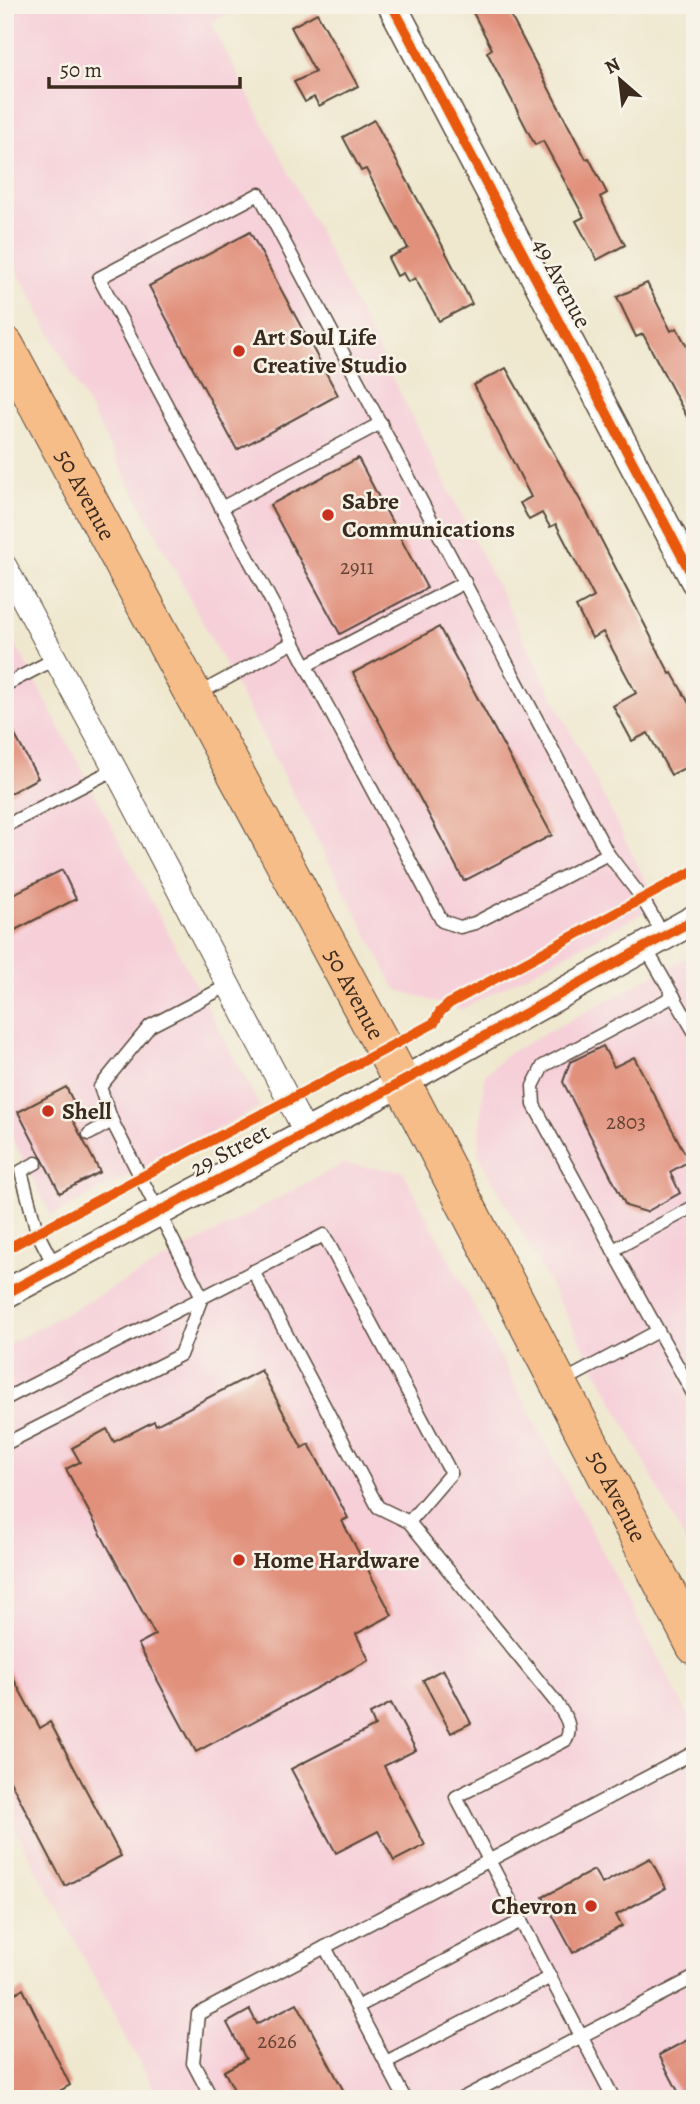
<svg xmlns="http://www.w3.org/2000/svg" width="700" height="2104" font-family="Alegreya,serif">
	<rect width="100%" height="100%" fill="#f7f3e8"/>
	<filter id="ink" filterUnits="userSpaceOnUse"><feTurbulence type="fractalNoise" baseFrequency=".0143" numOctaves="2"/><feDisplacementMap in="SourceGraphic" scale="14" xChannelSelector="R" yChannelSelector="G"/><feConvolveMatrix kernelMatrix="1 2 1 2 8 2 1 2 1" color-interpolation-filters="sRGB"/></filter>
	<filter id="wash" filterUnits="userSpaceOnUse"><feTurbulence type="fractalNoise" baseFrequency=".00686" numOctaves="4" result="noise"/><feDisplacementMap in="SourceGraphic" scale="28" xChannelSelector="R" yChannelSelector="G"/><feGaussianBlur stdDeviation="1.57" result="paint"/><feColorMatrix in="noise" values="0 0 0 0 0 0 0 0 0 0 0 0 0 0 0 0 0 1.4 0 .05"/><feComposite in="paint" operator="in"/></filter>
	<g filter="url(#wash)">
		<rect width="100%" height="100%" fill="#efe8cf"/>
		<!-- built -->
		<g fill="#f6cfd9">
			<polygon points="5,5 244,5 211,23 282,159 658,905 461,1010 396,989 5,248"/>
			<polygon points="5,624 260,1107 52,1216 5,1124"/>
			<polygon points="695,953 695,1560 606,1388 478,1153 484,1076 507,1054"/>
			<polygon points="342,1164 403,1171 695,1728 695,2099 159,2099 5,1809 5,1346"/>
		</g>
		<g id="blocks">
			<!-- building -->
			<g fill="#e1907c">
				<polygon points="469,5 505,5 586,159 589,158 607,193 600,197 625,245 597,260 576,221 584,217 543,141 535,145 487,52 492,49"/>
				<polygon points="317,13 358,86 319,106 314,97 305,102 294,82 315,72 291,27"/>
				<polygon points="374,120 436,233 472,304 439,321 415,278 408,282 403,273 397,276 388,258 408,248 366,169 361,171 343,137"/>
				<polygon points="250,232 338,395 237,450 149,286"/>
				<polygon points="647,283 671,331 677,328 695,362 695,432 643,334 636,337 617,297"/>
				<polygon points="506,368 588,514 670,674 672,673 695,714 695,763 671,775 648,733 632,741 613,706 636,693 603,632 592,638 576,607 594,597 556,524 550,527 542,513 529,520 520,503 531,497 474,385"/>
				<polygon points="358,458 427,588 340,634 270,505"/>
				<polygon points="439,627 552,835 464,881 353,673"/>
				<polygon points="5,717 38,778 5,796"/>
				<polygon points="62,870 76,899 5,935 5,898"/>
				<polygon points="603,1046 614,1067 634,1057 689,1161 670,1172 680,1193 646,1212 626,1206 563,1082 570,1062"/>
				<polygon points="66,1087 77,1109 69,1113 100,1172 60,1193 18,1112"/>
				<polygon points="261,1370 302,1448 309,1444 322,1468 348,1518 342,1521 392,1615 356,1634 369,1660 196,1752 138,1644 155,1635 66,1469 80,1462 72,1448 107,1429 114,1442 154,1421 156,1425"/>
				<polygon points="5,1663 40,1728 50,1722 121,1856 65,1886 5,1771"/>
				<polygon points="443,1669 471,1723 451,1733 423,1680"/>
				<polygon points="391,1703 416,1750 384,1766 425,1845 394,1861 378,1831 336,1853 291,1769 375,1726 370,1714"/>
				<polygon points="650,1858 666,1888 616,1915 622,1926 573,1953 543,1897 594,1870 602,1884"/>
				<polygon points="23,1989 70,2085 45,2099 5,2099 5,1998"/>
				<polygon points="297,2003 348,2099 239,2099 224,2071 246,2059 227,2023 250,2010 257,2024"/>
				<polygon points="695,2036 695,2099 682,2099 659,2055"/>
			</g>
		</g>
	</g>
	<g filter="url(#ink)">
		<use href="#blocks" fill-opacity="0" stroke="#564639" stroke-width="2"/>
		<g fill="none" stroke-linecap="round" stroke-linejoin="round">
			<defs>
				<g id="service">
					<polygon points="259,194 608,854 475,923 460,927 442,921 99,278"/>
					<polyline points="221,508 381,423"/>
					<polyline points="307,665 465,582"/>
					<polyline points="5,685 55,659"/>
					<polyline points="198,694 294,642"/>
					<polyline points="5,826 115,769"/>
					<polyline points="608,854 642,898 664,936"/>
					<polyline points="645,947 695,1033"/>
					<polyline points="674,996 543,1066 533,1086 534,1105 613,1250 695,1206"/>
					<polyline points="89,1134 112,1121"/>
					<polyline points="36,1163 21,1171 37,1232 55,1267"/>
					<polyline points="613,1250 695,1397"/>
					<polyline points="562,1382 658,1331"/>
					<polyline points="5,1399 324,1235 451,1473 409,1522 378,1507 253,1271"/>
					<polyline points="5,1444 180,1355 202,1297 112,1121 100,1087 150,1026 229,985"/>
					<path d="M409,1522l146,179c8,12 19,24 11,39l-110,57 158,302"/>
					<polyline points="325,1947 405,2099"/>
					<polyline points="357,2007 521,1921"/>
					<polyline points="386,2062 551,1977"/>
					<polyline points="212,2099 193,2063 198,2014 695,1752"/>
					<polyline points="461,2099 695,1977"/>
				</g>
				<polyline id="minor" points="5,566 115,769 306,1133"/>
				<g id="tertiary">
					<polyline points="392,5 695,581"/>
					<polyline points="5,1294 402,1082 695,919"/>
				</g>
				<g id="primary">
					<path id="s1" d="M5,345l397,737 293,564"/>
				</g>
			</defs>
			<!-- service casing -->
			<use href="#service" stroke="#564639" stroke-width="15"/>
			<!-- minor casing -->
			<use href="#minor" stroke="#564639" stroke-width="25"/>
			<!-- tertiary casing -->
			<use href="#tertiary" stroke="#564639" stroke-width="31"/>
			<!-- primary casing -->
			<use href="#primary" stroke="#564639" stroke-width="39"/>
			<!-- service -->
			<use href="#service" stroke="#fff" stroke-width="12"/>
			<!-- minor -->
			<use href="#minor" stroke="#fff" stroke-width="23"/>
			<!-- tertiary -->
			<use href="#tertiary" stroke="#fff" stroke-width="28"/>
			<!-- primary -->
			<use href="#primary" stroke="#f7bd88" stroke-width="37"/>
			<defs>
				<g id="cycleway">
					<polyline points="392,5 695,581"/>
					<path d="M5,1250c142,-78 287,-150 429,-227l6,-11 10,-9 245,-133"/>
					<polyline points="5,1294 402,1082 695,919"/>
				</g>
			</defs>
			<!-- cycleway casing -->
			<use href="#cycleway" stroke="#f7f3e8" stroke-width="15"/>
			<!-- cycleway -->
			<use href="#cycleway" stroke="#e8590c" stroke-width="10"/>
		</g>
	</g>
	<!-- markers -->
	<g fill="#c8321e" stroke="#f7f3e8" stroke-width="2.5">
		<circle cx="239" cy="351" r="7"/>
		<circle cx="328" cy="515" r="7"/>
		<circle cx="48" cy="1111" r="7"/>
		<circle cx="239" cy="1560" r="7"/>
		<circle cx="591" cy="1906" r="7"/>
	</g>
	<g text-anchor="middle" dominant-baseline="central" stroke-width="5" stroke-linejoin="round" paint-order="stroke">
		<!-- number labels -->
		<g font-size="21" fill="#644436">
			<text x="357" y="567">2911</text>
			<text x="626" y="1122">2803</text>
			<text x="277" y="2041">2626</text>
		</g>
		<!-- street labels -->
		<g font-size="24" fill="#3b2a1e" stroke="#f7f3e8">
			<text transform="translate(562 283) rotate(62)">49 Avenue</text>
			<text stroke="none"><textPath href="#s1" startOffset="170">50 Avenue</textPath></text>
			<text stroke="none"><textPath href="#s1" startOffset="737">50 Avenue</textPath></text>
			<text transform="translate(230 1150) rotate(-28)">29 Street</text>
			<text stroke="none"><textPath href="#s1" startOffset="1304">50 Avenue</textPath></text>
		</g>
		<!-- poi labels -->
		<g font-size="24" font-weight="bold" fill="#3b2a1e" stroke="#f7f3e8" text-anchor="start">
			<text x="253" y="337">Art Soul Life<tspan x="253" dy="28">Creative Studio</tspan></text>
			<text x="342" y="501">Sabre<tspan x="342" dy="28">Communications</tspan></text>
			<text x="62" y="1111">Shell</text>
			<text x="253" y="1560">Home Hardware</text>
			<text x="577" y="1906" text-anchor="end">Chevron</text>
		</g>
	</g>
	<!-- margin -->
	<rect width="700" height="2104" fill="none" stroke="#f7f3e8" stroke-width="28"/>
	<!-- north arrow -->
	<g transform="translate(620 80) rotate(332)" stroke="#f7f3e8" stroke-width="5" paint-order="stroke">
	<path d="M0-5L12 26L0 18L-12 26Z" fill="#3b2a1e"/>
	<text y="-10" font-size="19" font-weight="bold" text-anchor="middle" fill="#3b2a1e">N</text>
	</g>
	<!-- scale -->
	<path d="M49 77v10h191v-10" fill="none" stroke="#3b2a1e" stroke-width="3.5"/>
	<text x="60" y="77" font-size="21" fill="#3b2a1e" stroke="#f7f3e8" stroke-width="5" paint-order="stroke">50 m</text>
</svg>
